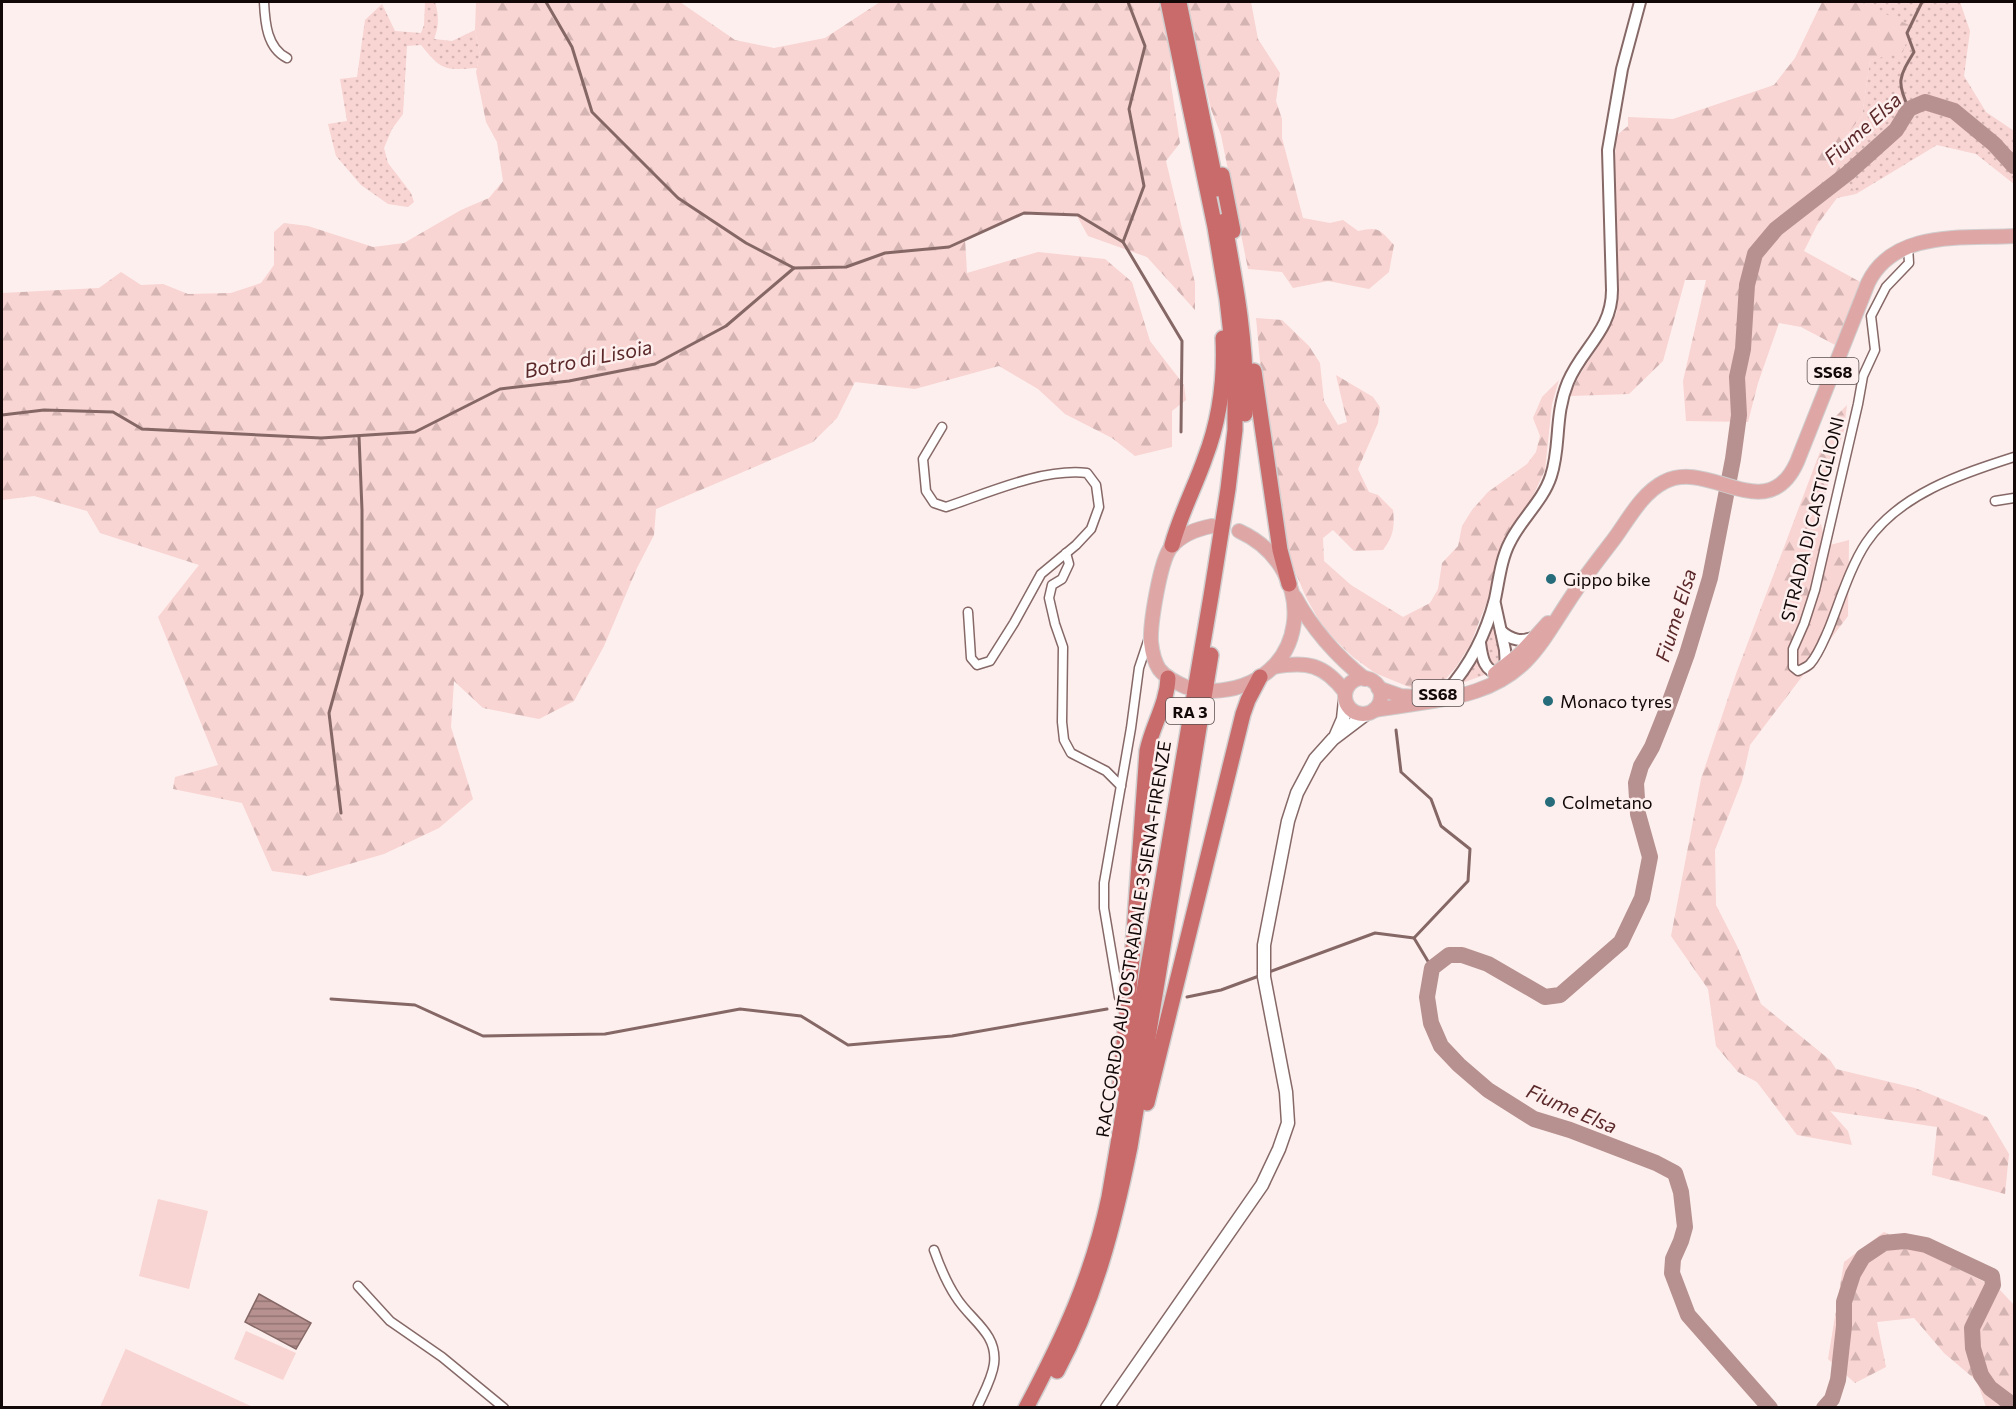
<svg xmlns="http://www.w3.org/2000/svg" width="2016" height="1409" font-family="Commissioner,sans-serif">
	<defs>
		<pattern id="green-dots" width="8" height="8" patternUnits="userSpaceOnUse" patternTransform="scale(1.5)"><rect width="8" height="8" fill="#f8d4d2"/><path d="M2 2h.1M6 6h.1" fill="none" stroke="#d4b4b3" stroke-width="1.8" stroke-linecap="round"/></pattern>
		<pattern id="forest-firs" width="22" height="20" patternUnits="userSpaceOnUse" patternTransform="scale(1.5)"><rect width="22" height="20" fill="#f8d4d2"/><path d="M5 1l3.5 6h-7zM16 11l3.5 6h-7z" fill="#d4b4b3"/></pattern>
		<pattern id="water-rules" width="6" height="5" patternUnits="userSpaceOnUse" patternTransform="scale(1.5)"><rect width="6" height="5" fill="#b6918f"/><path d="M0 2.5h6" fill="none" stroke="#937473"/></pattern>
	</defs>
	<rect width="100%" height="100%" fill="#fdefee"/>
	<!-- green -->
	<g fill="url(#green-dots)">
		<path d="M425,2h10c4,13 4,25 -1,37l18,2 23,-11 5,25 -3,13c-33,2 -35,3 -56,-23l-14,1 -4,68 -11,15 -8,19 4,15 23,30 3,9 -6,5 -20,-3 -27,-19 -25,-29 -8,-32 19,-3 -7,-42 17,-2 8,-57 17,-16 13,27 26,2 3,-8z"/>
		<polygon points="1860,2 1960,2 1970,31 1964,76 1986,112 2014,131 2014,184 1976,154 1937,145 1856,194 1840,170 1836,148 1862,116 1870,60 1903,51 1911,27"/>
		<path d="M1493,622l7,18 2,21 -8,6c-15,-12 -6,-30 -1,-45z"/>
		<polygon points="1476,659 1487,674 1462,683 1461,680"/>
	</g>
	<!-- forest -->
	<g fill="url(#forest-firs)">
		<polygon points="476,2 680,2 735,40 774,48 825,38 880,2 1159,2 1171,54 1170,78 1180,143 1166,161 1195,283 1195,310 1147,257 1088,236 1077,216 1024,213 965,238 967,273 1038,252 1105,259 1132,282 1150,341 1184,385 1186,400 1172,411 1172,447 1135,456 1112,438 1065,414 1038,389 999,366 915,389 855,382 837,418 813,442 656,509 654,535 637,568 604,646 574,701 539,719 483,708 454,681 451,727 473,799 439,828 384,854 308,876 272,871 242,803 173,789 175,777 218,765 158,617 199,565 100,533 87,511 34,496 2,500 2,293 99,288 121,272 141,285 163,284 188,294 231,293 261,283 274,265 274,232 284,223 308,226 373,247 404,243 461,210 489,198 503,181 497,142 486,122 476,72 480,55 475,30"/>
		<path d="M1186,2h65l7,37 22,34 -4,28 6,18v19l21,80 27,5 13,-3 15,11c22,-5 22,-1 36,14l-5,27 -20,17 -41,-8 -35,7 -11,-16 -34,-3 -27,-134 -10,-26z"/>
		<path d="M1822,2h38l51,24 -8,26 -33,8 -8,56 -26,32 15,8 -11,14 16,24 -19,4 -20,27 -13,26 58,32 -25,63 -36,-19 -22,-4 -21,60 -10,39 -62,-1 -3,-40 23,-101h-21l-22,81 -34,33 -59,2c11,-31 36,-54 47,-85l-3,-144 3,-32 11,-9v-9l45,2 101,-34 21,-27z"/>
		<path d="M1256,318l26,2 27,26 11,17 4,38 14,24 9,-3 -11,-47 37,22 7,10 -2,16 -20,46 11,23 9,3 15,15c2,17 0,27 -10,40l-29,1 -21,-21 -10,8 1,23 27,24 52,32 27,-14 8,-14 4,-26 16,-17 4,-20 10,-16 16,-18 39,-28 9,-12 4,-16 -7,-18 9,-21 17,-17 -7,24 -7,66 -12,26 -30,45 -15,58 -18,46 -14,22 -13,15 -12,6 -17,1 -39,-16 -22,-16 -30,-29 -17,-31 -16,-37 -29,-188z"/>
		<polygon points="1847,405 1844,430 1819,515 1826,546 1849,540 1848,616 1750,745 1742,781 1715,850 1716,905 1737,946 1761,1004 1830,1060 1836,1069 1915,1088 1987,1117 2009,1154 2005,1194 1932,1175 1937,1127 1830,1111 1848,1131 1852,1145 1797,1135 1757,1082 1738,1072 1716,1046 1708,989 1671,936 1701,779 1736,674 1832,420"/>
		<polygon points="1884,1232 1999,1289 2014,1305 2014,1407 1986,1407 1977,1381 1944,1353 1914,1318 1877,1322 1886,1367 1855,1383 1828,1359 1844,1262"/>
	</g>
	<!-- pitch -->
	<g fill="#f8d4d2">
		<polygon points="158,1199 208,1211 189,1289 139,1276"/>
		<polygon points="246,1331 296,1353 283,1380 234,1359"/>
		<polygon points="126,1348 126,1349 253,1407 100,1407"/>
	</g>
	<!-- water -->
	<polygon fill="url(#water-rules)" stroke="#856866" stroke-width="1.5" points="259,1294 311,1323 296,1349 245,1322"/>
	<g fill="none" stroke-linecap="round" stroke-linejoin="round">
		<!-- stream -->
		<g stroke="#856866" stroke-width="3">
			<polyline points="546,2 572,47 592,112 678,198 746,243 794,268"/>
			<path d="M1909,109c-13,-27 -10,-32 5,-57l-7,-19 15,-31"/>
			<polyline points="1123,242 1144,186 1129,109 1145,46 1128,2"/>
			<polyline points="2,415 44,410 113,412 142,429 321,438 415,432 500,389 569,381 655,364 726,326 794,268 846,267 885,253 949,247 1024,213 1078,215 1123,242 1182,341 1181,432"/>
			<polyline points="1396,730 1401,772 1431,799 1441,826 1470,849 1468,881 1414,938 1432,968"/>
			<polyline points="341,813 329,713 362,594 362,510 359,436"/>
			<polyline points="1269,972 1375,933 1414,938"/>
			<polyline points="1187,997 1221,990 1259,976"/>
			<polyline points="331,999 415,1005 483,1036 605,1034 740,1009 801,1016 848,1045 952,1036 1107,1009"/>
		</g>
		<!-- river -->
		<g stroke="#b6918f" stroke-width="16">
			<polyline points="1770,1408 1688,1315 1672,1273 1673,1259 1681,1241 1685,1227 1681,1192 1675,1173 1656,1163 1570,1130 1534,1119 1488,1090 1459,1065 1441,1046 1431,1023 1427,997 1432,968 1449,955 1462,955 1488,964 1545,997 1560,995 1621,942 1642,898 1650,857 1638,814 1636,783 1641,766 1652,747 1666,712 1687,654 1710,578 1733,459 1739,415 1737,377 1743,349 1747,285 1755,254 1776,229 1848,173 1896,130 1909,109 1925,102 1954,111 1994,144 2014,166"/>
			<polyline points="1824,1408 1832,1399 1838,1380 1844,1326 1844,1302 1853,1274 1863,1257 1884,1243 1905,1241 1926,1245 1992,1276 1993,1285 1972,1328 1973,1348 1981,1375 1990,1388 2014,1406"/>
		</g>
		<defs>
			<g id="minor">
				<path d="M264,2c1,21 3,46 23,56"/>
				<path d="M1908,246l1,17 -23,24 -15,29 4,34 -12,26 -5,28 -43,186 -11,34 -11,25v18l5,4c4,-2 9,-4 12,-7 8,-9 13,-22 18,-33 11,-27 22,-64 38,-88 33,-49 95,-69 148,-86"/>
				<path d="M942,427l-19,32 3,32 8,12 12,4c42,-14 97,-39 141,-34l9,12 3,22 -8,22 -15,16 -35,29 -27,49 -24,38 -13,4 -6,-7 -3,-46"/>
				<polyline points="1995,501 2014,498"/>
				<polyline points="1066,553 1069,564 1062,579 1052,585 1049,598 1055,624 1063,647 1062,722 1064,740 1071,753 1106,771 1121,786"/>
				<polyline points="1119,997 1104,908 1104,883 1131,728 1139,668 1149,638"/>
				<path d="M934,1250c6,17 12,32 22,47 14,23 42,36 38,67 -2,15 -11,30 -17,44"/>
				<polyline points="358,1286 390,1321 442,1357 504,1408"/>
			</g>
			<g id="tertiary">
				<polyline points="1495,604 1505,650 1506,668"/>
				<path d="M1501,631c11,10 21,11 34,6"/>
				<path d="M1480,643c2,15 4,29 21,31"/>
				<path d="M1447,691c24,-27 39,-57 48,-92 4,-19 6,-40 15,-57 11,-23 33,-41 41,-66 10,-30 3,-60 17,-94 14,-34 44,-51 44,-92l-4,-140 14,-81 18,-67"/>
			</g>
			<g id="secondary">
				<polyline points="1336,735 1343,719 1345,700"/>
				<polyline points="1107,1408 1262,1185 1279,1149 1288,1123 1286,1092 1264,977 1264,945 1288,821 1297,793 1315,759 1333,739 1366,714"/>
			</g>
			<g id="primary">
				<path d="M1295,597c18,33 40,58 70,82"/>
				<path d="M1273,667c34,-6 51,-3 72,25"/>
				<polyline points="1495,674 1520,654 1548,623"/>
				<circle cx="1363" cy="696" r="18"/>
				<path d="M1186,687c-9,-4 -20,-9 -27,-18 -5,-8 -7,-18 -8,-27 -1,-18 9,-81 20,-95 11,-13 25,-18 41,-21"/>
				<polyline points="1378,688 1401,696 1417,697"/>
				<path d="M1212,691c99,-3 110,-122 27,-160"/>
				<path d="M1374,710c34,-6 69,-8 102,-19 51,-17 65,-48 92,-89 14,-22 30,-42 46,-63 14,-19 28,-46 50,-57 45,-24 103,47 133,-20l71,-179c26,-54 97,-44 146,-47"/>
			</g>
			<g id="motorway">
				<polyline points="1179,2 1217,189"/>
				<polyline points="1222,175 1233,231"/>
				<path d="M1224,221c12,64 24,128 21,193"/>
				<polyline points="1254,371 1280,550 1289,584"/>
				<path d="M1172,545c8,-30 23,-58 33,-87 15,-39 20,-79 18,-120"/>
				<path d="M1120,1084l13,-136 14,-197c5,-25 20,-47 21,-73"/>
				<polyline points="1147,1103 1243,714 1248,700 1260,677"/>
				<path d="M1057,1371c38,-71 57,-146 73,-224l81,-492"/>
				<path d="M1026,1408c38,-72 66,-131 83,-211l102,-601 17,-107 7,-59v-59l-8,-72 -12,-72 -47,-225"/>
			</g>
		</defs>
		<!-- minor casing -->
		<use href="#minor" stroke="#866967" stroke-width="11"/>
		<!-- tertiary casing -->
		<use href="#tertiary" stroke="#866967" stroke-width="14"/>
		<!-- secondary casing -->
		<use href="#secondary" stroke="#866967" stroke-width="15"/>
		<!-- primary casing -->
		<use href="#primary" stroke="#d0cece" stroke-width="16"/>
		<!-- motorway casing -->
		<use href="#motorway" stroke="#d0cece" stroke-width="18"/>
		<!-- minor -->
		<use href="#minor" stroke="#fff" stroke-width="8"/>
		<!-- tertiary -->
		<use href="#tertiary" stroke="#fff" stroke-width="10"/>
		<!-- secondary -->
		<use href="#secondary" stroke="#fff" stroke-width="12"/>
		<!-- primary -->
		<use href="#primary" stroke="#dfa6a6" stroke-width="14"/>
		<!-- motorway -->
		<use href="#motorway" stroke="#ca6b6b" stroke-width="15"/>
	</g>
	<!-- markers -->
	<g fill="#266c7a" stroke="#fdefee" stroke-width="2">
		<circle cx="1551" cy="579" r="6"/>
		<circle cx="1548" cy="701" r="6"/>
		<circle cx="1550" cy="802" r="6"/>
	</g>
	<g text-anchor="middle" dominant-baseline="central" stroke-width="5" stroke-linejoin="round" paint-order="stroke">
		<!-- shield labels -->
		<g fill="#fdefee" stroke="#584d4d" stroke-width="1.5">
			<rect x="1807.5" y="358" width="51" height="26" rx="4.5"/>
			<rect x="1412.5" y="680" width="51" height="26" rx="4.5"/>
			<rect x="1166" y="698" width="48" height="26" rx="4.5"/>
		</g>
		<g font-size="16" font-weight="bold" fill="#120808">
			<text x="1833" y="371">SS68</text>
			<text x="1438" y="693">SS68</text>
			<text x="1190" y="711">RA 3</text>
		</g>
		<!-- street labels -->
		<g font-size="18" fill="#120808" stroke="#fdefee">
			<text transform="translate(1812 519) rotate(-76)">STRADA DI CASTIGLIONI</text>
			<text transform="translate(1133 939) rotate(-81)">RACCORDO AUTOSTRADALE 3 SIENA-FIRENZE</text>
		</g>
		<!-- poi labels -->
		<g font-size="18" fill="#120808" stroke="#fdefee" text-anchor="start">
			<text x="1563" y="579">Gippo bike</text>
			<text x="1560" y="701">Monaco tyres</text>
			<text x="1562" y="802">Colmetano</text>
		</g>
		<!-- water labels -->
		<g font-size="20" font-style="italic" fill="#5b2829" stroke="#fdefee">
			<text transform="translate(1862 128) rotate(-42)">Fiume Elsa</text>
			<text transform="translate(588 358) rotate(-11)">Botro di Lisoia</text>
			<text transform="translate(1675 615) rotate(-73)">Fiume Elsa</text>
			<text transform="translate(1572 1108) rotate(23)">Fiume Elsa</text>
		</g>
	</g>
	<!-- border -->
	<rect width="2016" height="1409" fill="none" stroke="#120808" stroke-width="6"/>
</svg>
